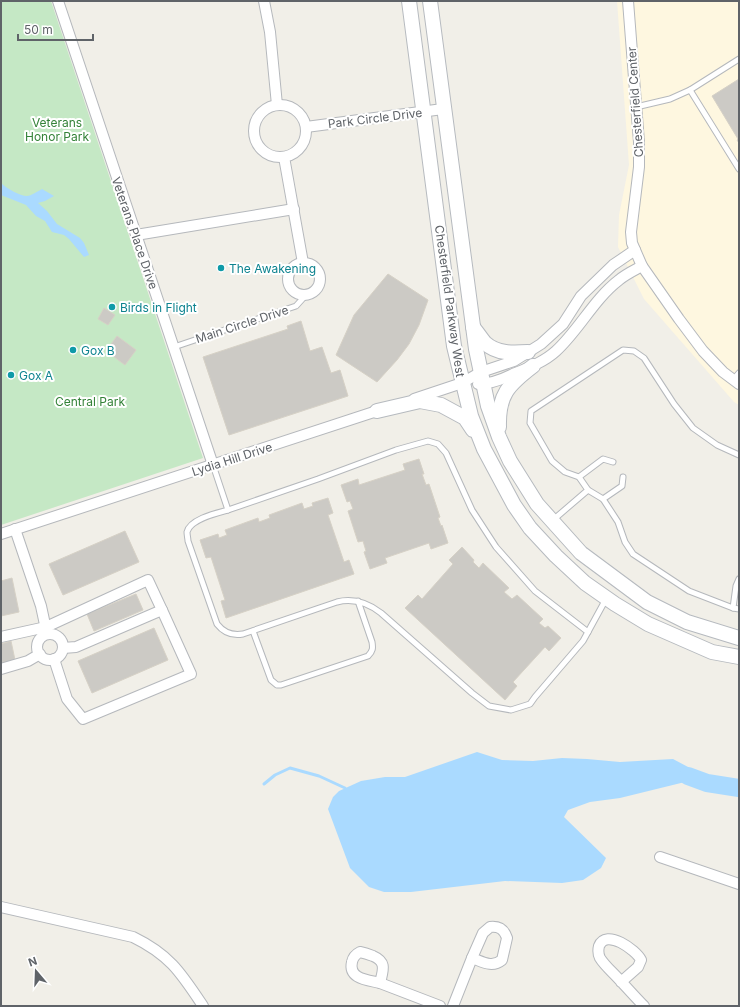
<svg xmlns="http://www.w3.org/2000/svg" width="740" height="1007" font-family="Inter,sans-serif">
	<rect width="100%" height="100%" fill="#f1efe8"/>
	<!-- commercial -->
	<polygon fill="#fef7e0" points="617,1 739,1 739,405 734,402 644,299 618,247 619,215 629,165"/>
	<!-- green -->
	<polygon fill="#c5e8c5" points="1,1 51,1 203,458 1,525"/>
	<!-- water -->
	<g fill="#aadaff">
		<path d="M1,183c5,5 19,13 26,13 4,0 11,-5 15,-7l12,7 -9,5 -7,2 9,8 10,13 23,14 4,5 5,12 -5,2 -15,-18 -5,-4 -12,-3 -7,-11 -9,-5 -10,-11 -25,-10z"/>
		<polygon points="477,752 502,760 533,761 562,758 587,759 620,762 673,759 690,768 685,782 620,798 590,802 568,810 564,817 606,858 601,868 583,880 562,883 505,881 411,892 384,892 369,887 350,868 328,809 333,797 339,791 361,781 385,777 405,777"/>
	</g>
	<g fill="none" stroke-linecap="round" stroke-linejoin="round">
		<!-- stream -->
		<polyline stroke="#aadaff" stroke-width="3" points="264,784 275,775 290,768 319,776 345,788"/>
		<!-- river -->
		<polyline stroke="#aadaff" stroke-width="18" points="688,776 707,783 739,788"/>
	</g>
	<!-- building -->
	<g fill="#cccac5" stroke="#d6d1c6">
		<polygon points="739,79 739,143 737,140 738,139 712,96"/>
		<polygon points="388,274 428,300 419,325 409,344 397,360 377,382 336,355 354,315"/>
		<polygon points="104,308 115,315 108,325 98,319"/>
		<polygon points="301,321 310,351 322,347 331,373 340,370 348,396 229,435 203,357 288,329 287,326"/>
		<polygon points="117,336 136,350 125,365 106,351"/>
		<polygon points="419,459 424,474 422,474 426,485 429,484 440,517 438,518 441,526 442,525 448,543 431,549 429,543 385,558 387,563 370,569 364,552 366,551 363,541 358,542 348,511 353,509 350,501 347,502 341,485 358,479 359,485 405,470 403,464"/>
		<polygon points="328,498 333,513 328,515 344,562 349,560 354,574 226,618 221,601 225,600 211,557 206,558 200,540 218,534 219,538 227,535 225,530 258,518 259,522 270,518 269,515 302,503 304,509 313,506 312,503"/>
		<polygon points="125,531 139,562 63,595 49,564"/>
		<polygon points="462,547 474,560 473,562 479,568 483,563 509,588 504,592 512,599 517,595 543,619 539,623 545,628 548,626 561,638 549,651 545,647 513,682 517,686 505,700 405,608 418,595 422,599 453,564 449,560"/>
		<polygon points="12,578 19,612 1,616 1,581"/>
		<polygon points="136,594 143,610 94,631 87,614"/>
		<polygon points="154,628 168,660 92,693 78,661"/>
		<polygon points="11,641 15,660 1,663 1,644"/>
	</g>
	<g fill="none" stroke-linecap="round" stroke-linejoin="round">
		<defs>
			<g id="lane">
				<polyline points="690,90 739,169"/>
				<polyline points="636,107 670,99 690,90 739,59"/>
				<polyline points="174,347 296,306 306,295"/>
				<polyline points="733,380 739,373"/>
				<path d="M213,465l15,45c-11,3 -38,9 -41,22 0,3 1,7 1,9l29,83c7,9 15,12 26,10l94,-32c16,-4 31,1 44,11l91,80 17,13 22,4 19,-6 5,-7 48,-56 23,-42"/>
				<polyline points="579,477 603,459 613,462"/>
				<polyline points="588,490 603,499 618,522 625,542 633,554 689,591 733,608"/>
				<polyline points="603,499 622,486 623,477"/>
				<polyline points="228,510 318,479 396,450 428,441 438,444 446,453 472,510 496,547 535,591 588,632"/>
				<polyline points="553,520 588,490 579,477 565,472 552,461 530,423 531,411 623,350 634,351 644,358 674,404 693,428 717,445 739,455"/>
				<polyline points="739,579 736,586 733,608 739,609"/>
				<path d="M253,631l18,49 6,5h4l87,-29c5,-5 5,-8 4,-14l-14,-41"/>
			</g>
			<g id="street">
				<polyline points="58,1 213,465"/>
				<polyline points="264,1 270,32 277,105"/>
				<polyline points="628,1 639,142 639,167 631,232 632,243 642,266 679,319 703,351 723,372 739,384"/>
				<circle cx="280" cy="131" r="26"/>
				<polyline points="306,127 443,109"/>
				<polyline points="284,157 303,263"/>
				<polyline points="136,235 294,209"/>
				<circle cx="304" cy="279" r="16"/>
				<path d="M478,384c12,0 25,-5 35,-10 15,-6 31,-12 43,-23 23,-21 38,-52 63,-71 7,-6 16,-10 23,-14"/>
				<polyline points="414,399 462,383 481,372 514,361 541,344 563,324 581,296 613,265 635,250"/>
				<polyline points="15,529 41,606 47,634"/>
				<polyline points="1,534 383,409"/>
				<circle cx="50" cy="647" r="13"/>
				<polyline points="1,637 46,627 148,580 162,610"/>
				<polyline points="54,659 67,699 83,719 191,674 162,610 76,647 63,648"/>
				<polyline points="1,669 28,661 40,654"/>
				<polyline points="660,857 739,884"/>
				<path d="M1,907l132,30c37,18 48,36 70,69"/>
				<path d="M490,927c9,-1 14,2 17,11l-5,22c-10,8 -19,2 -30,-2l11,-25z"/>
				<path d="M360,952c5,1 8,2 13,4 14,6 10,14 7,27 -12,-3 -32,-4 -28,-21 1,-5 4,-8 8,-10z"/>
				<path d="M621,982l17,-15 3,-7c-5,-10 -35,-32 -42,-14 -1,4 -1,8 1,12 3,5 8,10 12,14 11,11 21,23 32,34"/>
				<polyline points="380,983 440,1006"/>
				<polyline points="453,1006 472,958"/>
			</g>
			<g id="secondary">
				<polyline points="409,1 454,346 471,416 484,449 514,505 530,528 556,556 585,583 615,604 648,624 712,652 739,657"/>
				<polyline points="430,1 476,349 488,406 499,437 510,461 537,504 581,553 647,602 687,622 739,638"/>
				<path d="M473,327c4,5 8,11 12,16 12,11 28,10 43,9"/>
				<polyline points="377,411 420,401 441,405 465,418 473,430"/>
				<path d="M499,427c-1,-32 9,-42 34,-61"/>
			</g>
		</defs>
		<!-- lane casing -->
		<use href="#lane" stroke="#b5b8bc" stroke-width="7"/>
		<!-- street casing -->
		<use href="#street" stroke="#b5b8bc" stroke-width="12"/>
		<!-- secondary casing -->
		<use href="#secondary" stroke="#b6babf" stroke-width="16"/>
		<!-- lane -->
		<use href="#lane" stroke="#fff" stroke-width="5"/>
		<!-- street -->
		<use href="#street" stroke="#fff" stroke-width="10"/>
		<!-- secondary -->
		<use href="#secondary" stroke="#fff" stroke-width="14"/>
	</g>
	<!-- markers -->
	<g fill="#0f9aa8" stroke="#fff" stroke-width="1.5">
		<circle cx="221" cy="268" r="4"/>
		<circle cx="112" cy="307" r="4"/>
		<circle cx="73" cy="350" r="4"/>
		<circle cx="11" cy="375" r="4"/>
	</g>
	<g text-anchor="middle" dominant-baseline="central" stroke-width="4" stroke-linejoin="round" paint-order="stroke">
		<!-- street labels -->
		<g font-size="12" fill="#5f6368" stroke="#fff">
			<text transform="translate(635 102) rotate(-94)">Chesterfield Center</text>
			<text transform="translate(375 118) rotate(-7)">Park Circle Drive</text>
			<text transform="translate(135 233) rotate(71)">Veterans Place Drive</text>
			<text transform="translate(450 301) rotate(82)">Chesterfield Parkway West</text>
			<text transform="translate(242 324) rotate(-18)">Main Circle Drive</text>
			<text transform="translate(232 459) rotate(-18)">Lydia Hill Drive</text>
		</g>
		<!-- park labels -->
		<g font-size="12" fill="#348238" stroke="#fff">
			<text x="57" y="122">Veterans<tspan x="57" dy="14">Honor Park</tspan></text>
			<text x="90" y="401">Central Park</text>
		</g>
		<!-- culture labels -->
		<g font-size="12" fill="#0d838f" stroke="#fff" text-anchor="start">
			<text x="229" y="268">The Awakening</text>
			<text x="120" y="307">Birds in Flight</text>
			<text x="81" y="350">Gox B</text>
			<text x="19" y="375">Gox A</text>
		</g>
	</g>
	<!-- border -->
	<rect width="740" height="1007" fill="none" stroke="#5f6368" stroke-width="4"/>
	<!-- north arrow -->
	<g transform="translate(36 971) rotate(341)" stroke="#ffffff" stroke-width="3" paint-order="stroke">
	<path d="M0-3L7 15L0 10L-7 15Z" fill="#5f6368"/>
	<text y="-6" font-size="11" font-weight="bold" text-anchor="middle" fill="#5f6368">N</text>
	</g>
	<!-- scale -->
	<path d="M18 34v6h75v-6" fill="none" stroke="#5f6368" stroke-width="2"/>
	<text x="24" y="34" font-size="12" fill="#5f6368" stroke="#ffffff" stroke-width="3" paint-order="stroke">50 m</text>
</svg>
